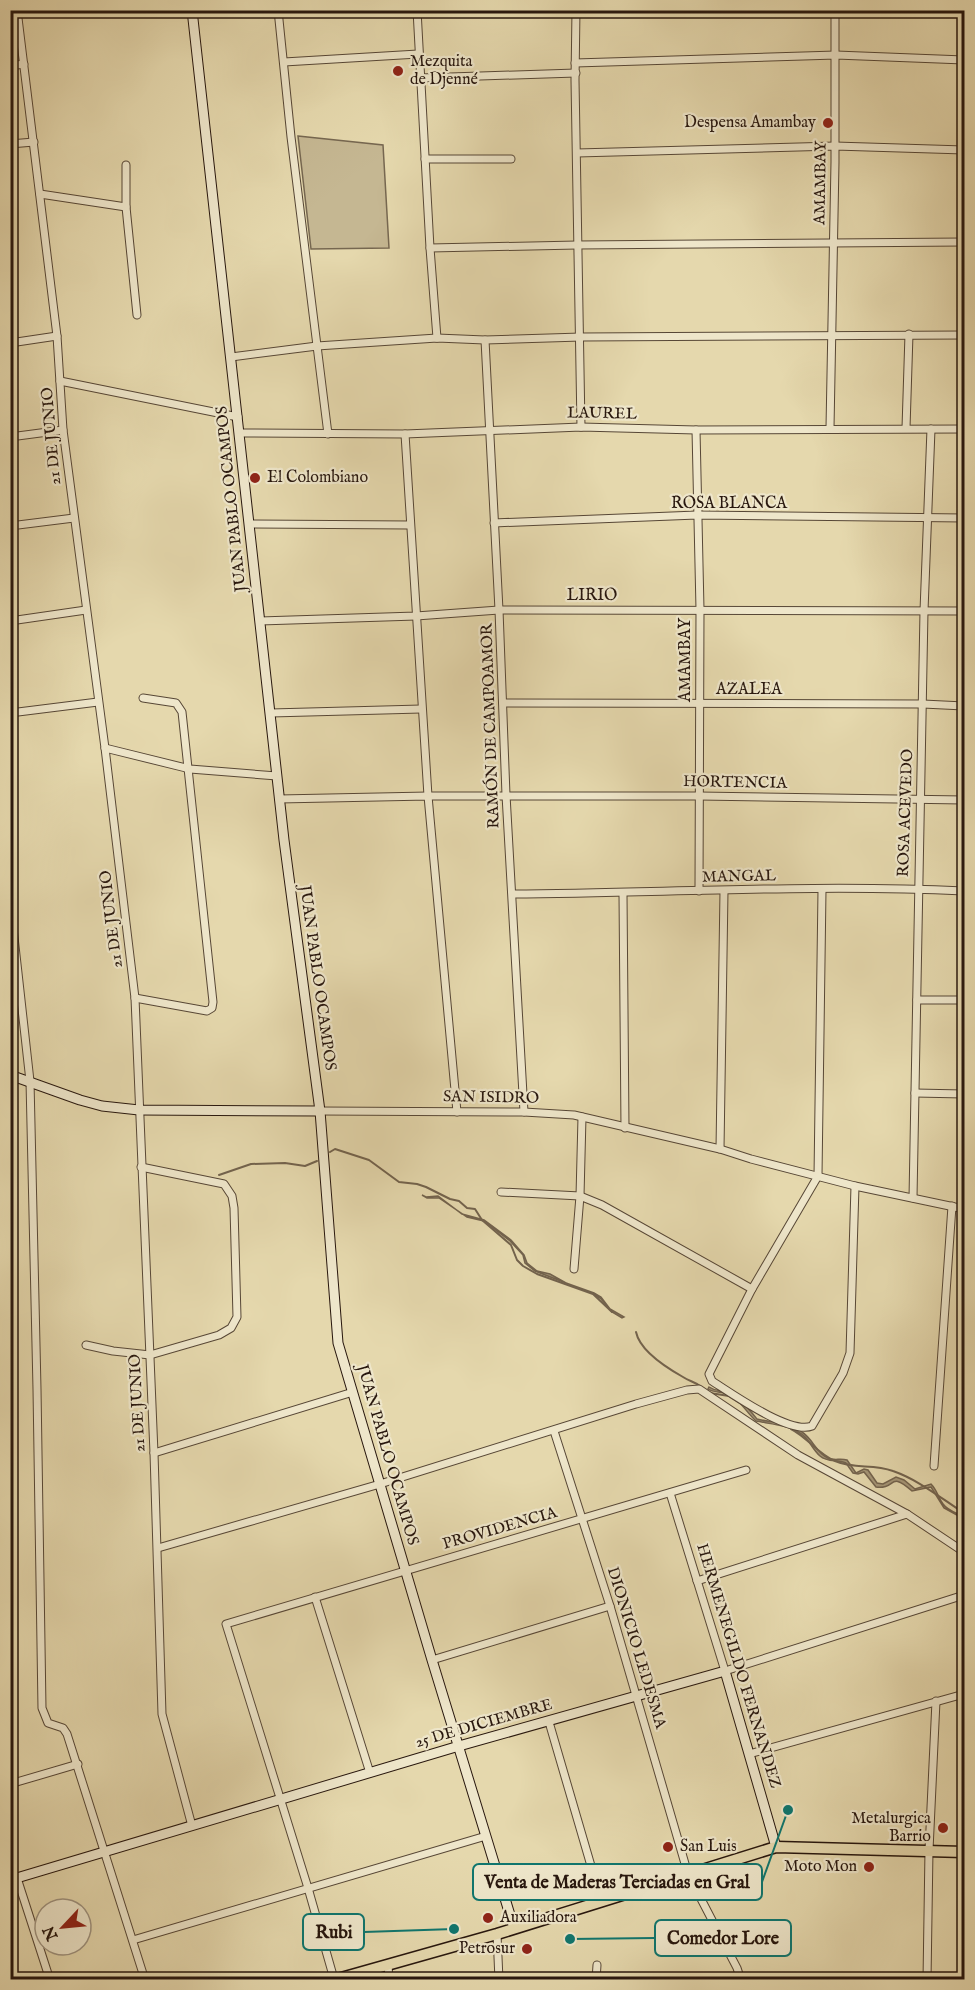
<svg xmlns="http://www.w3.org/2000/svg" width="975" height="1990" font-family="'IM FELL English',serif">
	<rect width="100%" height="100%" fill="#e5d8ad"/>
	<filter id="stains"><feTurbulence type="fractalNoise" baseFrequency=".00333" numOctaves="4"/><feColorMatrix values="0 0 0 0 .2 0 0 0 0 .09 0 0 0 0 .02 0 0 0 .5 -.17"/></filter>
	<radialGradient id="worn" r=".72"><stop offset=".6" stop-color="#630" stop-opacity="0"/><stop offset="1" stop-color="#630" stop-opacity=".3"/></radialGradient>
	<!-- green -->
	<polygon fill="#c5b792" stroke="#766750" stroke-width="1.5" points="298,136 383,145 389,248 311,249"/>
	<!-- water -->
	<g fill="#a59677" stroke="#73634d" stroke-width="1.5">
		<polygon points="422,1195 426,1197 438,1196 462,1214 484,1220 511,1240 524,1255 527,1263 537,1271 550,1274 566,1283 594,1293 601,1297 610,1309 624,1317 622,1318 612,1312 601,1299 592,1293 535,1271 525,1263 523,1255 510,1241 484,1221 467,1217 439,1198 427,1198"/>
		<path d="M709,1387c6,4 9,3 14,4 15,4 25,17 34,28 15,4 32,3 45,13 11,7 14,21 26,26 6,3 12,0 19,2l9,13 8,-4 4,1 9,13 6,1 13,-7 8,3 11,9 16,-5c6,6 7,13 12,20 5,7 14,9 21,13v2l-20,-11 -13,-21 -19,4c-24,-21 -15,-1 -36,-4l-12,-15 -6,2 -5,-1 -7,-10c-9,-4 -18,0 -26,-7 -6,-5 -10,-14 -15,-19 -12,-12 -34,-13 -49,-16 -10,-9 -16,-22 -29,-27 -7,-3 -13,-1 -19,-5z"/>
	</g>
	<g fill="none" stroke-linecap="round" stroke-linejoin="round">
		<!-- stream -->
		<g stroke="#73634d" stroke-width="2">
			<polyline points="330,1152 335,1149 369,1160 399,1182 417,1184 426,1187 450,1199 459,1201 467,1208 475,1209 482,1220 511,1245 517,1260 523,1266 537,1274 593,1294 612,1312"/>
			<polyline points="219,1175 251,1164 285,1163 305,1166 317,1161"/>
			<path d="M636,1332c4,19 31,36 47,45 6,4 12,5 17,9"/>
			<polyline points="710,1393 729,1396 743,1405"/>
			<path d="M791,1429c16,8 26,24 44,32 21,9 37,2 58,10 26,9 49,28 71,42"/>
		</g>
		<defs>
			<g id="street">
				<polyline points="17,10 57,336 63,430 105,748 135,998 154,1453 162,1714 192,1826"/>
				<polyline points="278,10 291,137 328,434"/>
				<polyline points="417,10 430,248 437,338"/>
				<polyline points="576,10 575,80 581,427"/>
				<polyline points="284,62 418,54"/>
				<polyline points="575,63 836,55 964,60"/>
				<polyline points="10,66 24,64"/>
				<polyline points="420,78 576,73"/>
				<polyline points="10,144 34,142"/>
				<polyline points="577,153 835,146 964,150"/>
				<polyline points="425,159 511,159"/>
				<polyline points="126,165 126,207 137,315"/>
				<polyline points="40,194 126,207"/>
				<polyline points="430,248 577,245 964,242"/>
				<polyline points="485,340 499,610 506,795 524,1112"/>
				<polyline points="10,343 57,336"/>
				<polyline points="231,357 317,346 437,338 485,340 581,337 964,335"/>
				<polyline points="60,381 238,417"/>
				<polyline points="830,428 835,162 835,10"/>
				<polyline points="906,428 909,334"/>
				<polyline points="696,430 700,609 699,891"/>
				<polyline points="240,433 405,434 581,427 696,430 964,429"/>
				<polyline points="405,434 428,796 699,796 964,800"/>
				<polyline points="10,437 63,430"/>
				<polyline points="494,523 697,515 964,518"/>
				<polyline points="250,524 410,525"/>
				<polyline points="10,526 74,518"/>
				<polyline points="10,621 86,610"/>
				<polyline points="260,621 416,616 499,610 964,611"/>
				<polyline points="503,703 923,704 964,706"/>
				<polyline points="10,713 98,702"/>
				<polyline points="271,713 421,709"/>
				<polyline points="105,748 190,769 277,776"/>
				<polyline points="279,799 428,796 457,1112"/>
				<path d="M822,890l-4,286 -66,113 -43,85 3,7c19,12 78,54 100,45l31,-53 7,-20 5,-167"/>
				<path d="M513,894c150,-1 301,-10 451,-3"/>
				<polyline points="623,894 625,1128"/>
				<polyline points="10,901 30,1081 37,1389 42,1708 48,1723 63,1728 67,1734 145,1980"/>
				<polyline points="135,998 207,1011 212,1008 213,1002 182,712 176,703 143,698"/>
				<polyline points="917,1000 964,1000"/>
				<polyline points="915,1093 964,1094"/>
				<polyline points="320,1111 524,1112 574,1115 720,1149 751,1159 855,1186 964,1209"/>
				<polyline points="720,1149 724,891"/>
				<polyline points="501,1192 580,1196 602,1205 752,1289"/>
				<polyline points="913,1198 924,611 931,429"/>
				<polyline points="574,1269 580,1196 582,1117"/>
				<polyline points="86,1345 113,1351 150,1355 219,1335 231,1328 237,1317 234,1208 232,1196 224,1184 141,1167"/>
				<polyline points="554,1431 610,1606 688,1874 737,1968 741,1980"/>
				<polyline points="154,1453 353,1392"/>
				<polyline points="934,1466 952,1206"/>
				<polyline points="670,1493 725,1671 964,1595"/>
				<polyline points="158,1548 380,1484 636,1404 687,1390 699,1389 798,1455 907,1514 964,1552"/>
				<polyline points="697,1581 907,1514"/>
				<polyline points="315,1597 370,1773"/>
				<polyline points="432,1660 610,1606"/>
				<polyline points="549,1722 601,1900"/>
				<polyline points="749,1754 964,1694"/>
				<polyline points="10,1784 78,1764"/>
				<polyline points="17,1878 50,1980"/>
				<polyline points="497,1934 499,1980"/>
				<polyline points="133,1940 486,1836"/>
				<polyline points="388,1965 389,1980"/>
				<polyline points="334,1979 308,1888 226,1624 746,1470"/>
				<polyline points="596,1980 597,1965"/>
				<polyline points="927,1980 929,1850 936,1701"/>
			</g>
			<g id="secondary">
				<polyline points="192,10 284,840 320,1111 338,1343 432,1660 514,1928"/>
				<polyline points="10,1075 80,1100 102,1106 139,1110 320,1111"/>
				<polyline points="10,1880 459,1746 725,1671 776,1847"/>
			</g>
			<polyline id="primary" points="334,1980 497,1934 776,1847 964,1852"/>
		</defs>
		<!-- street casing -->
		<use href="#street" stroke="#574736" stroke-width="9"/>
		<!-- secondary casing -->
		<use href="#secondary" stroke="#28170e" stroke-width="11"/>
		<!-- primary casing -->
		<use href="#primary" stroke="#28170e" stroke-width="13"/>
		<!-- street -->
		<use href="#street" stroke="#eee6ca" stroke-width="7"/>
		<!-- secondary -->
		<use href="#secondary" stroke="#eee6ca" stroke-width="9"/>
		<!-- primary -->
		<use href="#primary" stroke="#e5d8ad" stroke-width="10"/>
	</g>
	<!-- markers -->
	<g fill="#8f2418" stroke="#eee6ca" stroke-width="2">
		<circle cx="398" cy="71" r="6"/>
		<circle cx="828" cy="123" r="6"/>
		<circle cx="255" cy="478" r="6"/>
		<circle cx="943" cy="1828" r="6"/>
		<circle cx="668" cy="1847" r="6"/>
		<circle cx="869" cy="1867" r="6"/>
		<circle cx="488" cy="1918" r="6"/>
		<circle cx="527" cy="1949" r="6"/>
	</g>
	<g text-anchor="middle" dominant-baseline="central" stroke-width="4.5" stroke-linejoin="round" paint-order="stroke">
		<!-- poi labels -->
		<g font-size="16" fill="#28170e" stroke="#eee6ca" text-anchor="start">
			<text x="410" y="62">Mezquita<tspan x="410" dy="18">de Djenné</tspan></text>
			<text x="816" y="123" text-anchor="end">Despensa Amambay</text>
			<text x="267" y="478">El Colombiano</text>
			<text x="931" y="1819" text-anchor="end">Metalurgica<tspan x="931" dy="18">Barrio</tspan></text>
			<text x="680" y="1847">San Luis</text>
			<text x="857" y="1867" text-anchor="end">Moto Mon</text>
			<text x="500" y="1918">Auxiliadora</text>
			<text x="515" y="1949" text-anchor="end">Petrosur</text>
		</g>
		<!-- street labels -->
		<g font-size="16" fill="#28170e" stroke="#eee6ca">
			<text transform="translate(821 183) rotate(-89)">AMAMBAY</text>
			<text transform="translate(602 414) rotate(1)">LAUREL</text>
			<text transform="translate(52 436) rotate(-95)">21 DE JUNIO</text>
			<text transform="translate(232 499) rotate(-96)">JUAN PABLO OCAMPOS</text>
			<text x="729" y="504">ROSA BLANCA</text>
			<text x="592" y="596">LIRIO</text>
			<text transform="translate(686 660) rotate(-90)">AMAMBAY</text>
			<text x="749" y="690">AZALEA</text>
			<text transform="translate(491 726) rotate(-92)">RAMÓN DE CAMPOAMOR</text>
			<text transform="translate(735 783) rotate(1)">HORTENCIA</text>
			<text transform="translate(906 813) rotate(-88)">ROSA ACEVEDO</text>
			<text transform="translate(739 877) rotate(-1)">MANGAL</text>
			<text transform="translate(112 919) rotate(-97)">21 DE JUNIO</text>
			<text transform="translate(317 978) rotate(82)">JUAN PABLO OCAMPOS</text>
			<text transform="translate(491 1098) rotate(1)">SAN ISIDRO</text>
			<text transform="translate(138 1403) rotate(-93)">21 DE JUNIO</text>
			<text transform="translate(387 1455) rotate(74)">JUAN PABLO OCAMPOS</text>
			<text transform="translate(500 1529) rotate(-16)">PROVIDENCIA</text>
			<text transform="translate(636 1648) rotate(73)">DIONICIO LEDESMA</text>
			<text transform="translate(738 1666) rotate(73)">HERMENEGILDO FERNANDEZ</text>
			<text transform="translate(484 1724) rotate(-16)">25 DE DICIEMBRE</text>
		</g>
	</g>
	<!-- callouts -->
	<path fill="none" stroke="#0f766e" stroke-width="2" d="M788 1810L762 1882M454 1929L364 1932M570 1939L655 1938"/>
	<g fill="#0f766e" stroke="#eee6ca" stroke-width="2">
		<circle cx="788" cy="1810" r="6"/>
		<circle cx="454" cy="1929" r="6"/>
		<circle cx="570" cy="1939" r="6"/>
	</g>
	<g fill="#eee6ca" stroke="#0f766e" stroke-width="2">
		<rect x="473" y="1864" width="289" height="36" rx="6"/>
		<rect x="303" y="1914" width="61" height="36" rx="6"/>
		<rect x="655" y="1920" width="136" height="36" rx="6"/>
	</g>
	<g font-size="18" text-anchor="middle" font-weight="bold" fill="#28170e">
		<text x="617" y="1888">Venta de Maderas Terciadas en Gral</text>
		<text x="334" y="1938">Rubi</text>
		<text x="723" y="1944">Comedor Lore</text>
	</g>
	<!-- margin -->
	<rect width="975" height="1990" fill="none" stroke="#e5d8ad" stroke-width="36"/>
	<rect x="12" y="12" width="951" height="1966" fill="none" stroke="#28170e" stroke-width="3"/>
	<rect x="18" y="18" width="939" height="1954" fill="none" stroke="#28170e" stroke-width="1.5"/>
	<!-- north arrow -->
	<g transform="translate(63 1927) rotate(244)"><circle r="28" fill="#eee6ca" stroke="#9f937f" stroke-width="1.5"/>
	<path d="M0-4.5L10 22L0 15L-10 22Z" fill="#8f2418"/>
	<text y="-9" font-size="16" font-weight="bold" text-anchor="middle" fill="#28170e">N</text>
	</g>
	<rect width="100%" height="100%" filter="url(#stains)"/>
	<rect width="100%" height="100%" fill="url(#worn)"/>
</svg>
